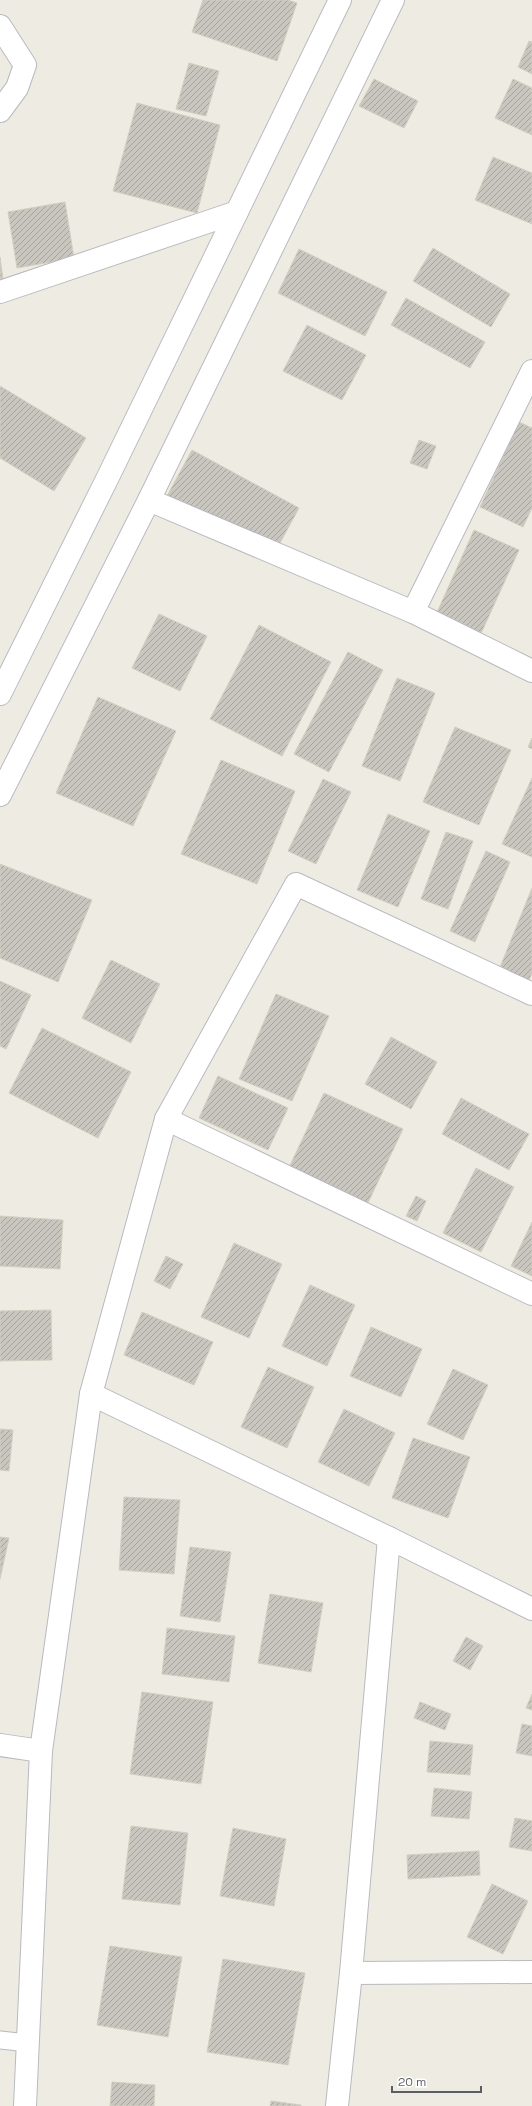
<svg xmlns="http://www.w3.org/2000/svg" width="532" height="2106" font-family="'Space Grotesk',sans-serif">
	<defs>
		<pattern id="building-hatch" width="6" height="6" patternUnits="userSpaceOnUse"><rect width="6" height="6" fill="#c9c6bf"/><path d="M-1 1l2-2M0 6l6-6M5 7l2-2" fill="none" stroke="#a6a49f"/></pattern>
	</defs>
	<rect width="100%" height="100%" fill="#eeece2"/>
	<!-- building -->
	<g fill="url(#building-hatch)" stroke="#d3cec0">
		<polygon points="203,0 288,0 297,3 277,61 192,32"/>
		<polygon points="529,41 532,42 532,74 518,67"/>
		<polygon points="189,63 219,71 206,116 176,109"/>
		<polygon points="374,79 418,101 404,128 359,106"/>
		<polygon points="513,79 532,88 532,135 495,118"/>
		<polygon points="137,103 220,125 197,213 113,191"/>
		<polygon points="493,157 532,173 532,224 475,200"/>
		<polygon points="65,202 74,258 17,268 8,212"/>
		<polygon points="433,248 510,294 491,327 413,281"/>
		<polygon points="299,249 387,292 365,336 278,293"/>
		<polygon points="0,257 3,279 0,279"/>
		<polygon points="406,298 485,342 470,368 391,325"/>
		<polygon points="307,325 366,355 342,400 283,371"/>
		<polygon points="0,386 86,438 54,491 0,458"/>
		<polygon points="519,422 532,428 532,508 523,527 480,507"/>
		<polygon points="419,440 436,446 427,469 410,463"/>
		<polygon points="192,450 299,508 274,554 167,496"/>
		<polygon points="474,530 519,550 479,638 434,619"/>
		<polygon points="159,614 207,636 180,691 132,668"/>
		<polygon points="259,625 331,662 282,756 210,719"/>
		<polygon points="348,652 383,670 329,772 294,754"/>
		<polygon points="397,678 435,693 400,781 362,766"/>
		<polygon points="98,697 176,731 133,826 56,793"/>
		<polygon points="455,727 511,750 479,825 423,802"/>
		<polygon points="532,738 532,749 528,747"/>
		<polygon points="221,760 295,791 257,884 181,854"/>
		<polygon points="532,778 532,857 502,844"/>
		<polygon points="323,779 351,792 316,864 288,851"/>
		<polygon points="388,814 430,831 398,907 357,890"/>
		<polygon points="446,832 473,841 448,909 421,899"/>
		<polygon points="486,851 510,862 475,942 450,931"/>
		<polygon points="0,864 92,900 58,982 0,958"/>
		<polygon points="532,888 532,973 524,993 494,982"/>
		<polygon points="111,960 160,984 131,1043 82,1018"/>
		<polygon points="0,981 31,995 6,1049 0,1046"/>
		<polygon points="276,994 329,1016 292,1101 239,1079"/>
		<polygon points="42,1028 131,1072 98,1138 9,1093"/>
		<polygon points="391,1037 437,1062 411,1109 365,1084"/>
		<polygon points="218,1076 288,1108 268,1150 199,1118"/>
		<polygon points="324,1093 403,1129 365,1209 286,1174"/>
		<polygon points="461,1098 529,1134 509,1170 442,1134"/>
		<polygon points="476,1168 514,1187 481,1252 443,1233"/>
		<polygon points="416,1196 426,1201 417,1221 406,1216"/>
		<polygon points="0,1216 63,1220 60,1269 0,1266"/>
		<polygon points="532,1222 532,1276 511,1266"/>
		<polygon points="234,1243 282,1264 249,1338 201,1317"/>
		<polygon points="166,1256 183,1264 170,1289 154,1281"/>
		<polygon points="310,1285 355,1305 327,1366 282,1346"/>
		<polygon points="51,1310 52,1360 0,1361 0,1311"/>
		<polygon points="142,1312 213,1342 194,1385 124,1355"/>
		<polygon points="371,1327 422,1349 401,1397 350,1376"/>
		<polygon points="268,1367 314,1387 287,1448 241,1427"/>
		<polygon points="453,1369 488,1385 463,1440 427,1424"/>
		<polygon points="344,1409 395,1433 369,1486 318,1462"/>
		<polygon points="0,1429 13,1430 9,1471 0,1470"/>
		<polygon points="413,1438 470,1457 448,1518 392,1498"/>
		<polygon points="124,1497 180,1500 174,1574 119,1570"/>
		<polygon points="0,1537 9,1538 0,1579"/>
		<polygon points="190,1547 231,1552 220,1622 180,1616"/>
		<polygon points="270,1594 323,1603 311,1672 258,1663"/>
		<polygon points="167,1628 235,1636 229,1682 162,1674"/>
		<polygon points="466,1637 483,1646 470,1670 453,1661"/>
		<polygon points="142,1692 213,1702 201,1784 130,1774"/>
		<polygon points="532,1694 532,1710 526,1708"/>
		<polygon points="420,1702 451,1714 445,1730 414,1718"/>
		<polygon points="522,1724 532,1726 532,1756 516,1753"/>
		<polygon points="430,1741 473,1745 470,1775 427,1772"/>
		<polygon points="434,1788 472,1792 469,1819 431,1816"/>
		<polygon points="515,1818 532,1821 532,1851 509,1847"/>
		<polygon points="131,1826 188,1833 180,1905 122,1899"/>
		<polygon points="233,1828 286,1839 274,1906 220,1896"/>
		<polygon points="479,1851 480,1875 408,1879 407,1855"/>
		<polygon points="492,1884 528,1901 503,1954 467,1937"/>
		<polygon points="110,1946 182,1957 168,2037 97,2025"/>
		<polygon points="223,1959 305,1973 288,2065 207,2052"/>
		<polygon points="112,2082 155,2085 154,2106 110,2106"/>
		<polygon points="271,2101 301,2105 301,2106 270,2106"/>
	</g>
	<g fill="none" stroke-linecap="round" stroke-linejoin="round">
		<defs>
			<polyline id="lane" points="0,2040 28,2043"/>
			<g id="street">
				<polyline points="0,26 25,65 17,88 0,111"/>
				<polyline points="0,292 237,212"/>
				<polyline points="149,500 413,612 532,671"/>
				<polyline points="413,612 532,371"/>
				<polyline points="166,1119 532,1294"/>
				<polyline points="91,1394 389,1538 532,1609"/>
				<polyline points="0,1745 41,1751"/>
				<polyline points="351,1973 532,1972"/>
				<polyline points="25,2106 41,1751 91,1394 166,1119 296,884 532,994"/>
				<polyline points="337,2106 351,1973 389,1538"/>
			</g>
			<g id="secondary">
				<polyline points="0,694 109,475 340,0"/>
				<polyline points="0,795 149,500 393,0"/>
			</g>
		</defs>
		<!-- lane casing -->
		<use href="#lane" stroke="#b7babf" stroke-width="19"/>
		<!-- street casing -->
		<use href="#street" stroke="#b7babf" stroke-width="24"/>
		<!-- secondary casing -->
		<use href="#secondary" stroke="#b8bbc1" stroke-width="24"/>
		<!-- lane -->
		<use href="#lane" stroke="#fff" stroke-width="17"/>
		<!-- street -->
		<use href="#street" stroke="#fff" stroke-width="22"/>
		<!-- secondary -->
		<use href="#secondary" stroke="#fff" stroke-width="22"/>
	</g>
	<!-- scale -->
	<path d="M392 2086v6h89v-6" fill="none" stroke="#5a5e64" stroke-width="2"/>
	<text x="398" y="2086" font-size="12" fill="#5a5e64" stroke="#ffffff" stroke-width="3" paint-order="stroke">20 m</text>
</svg>
